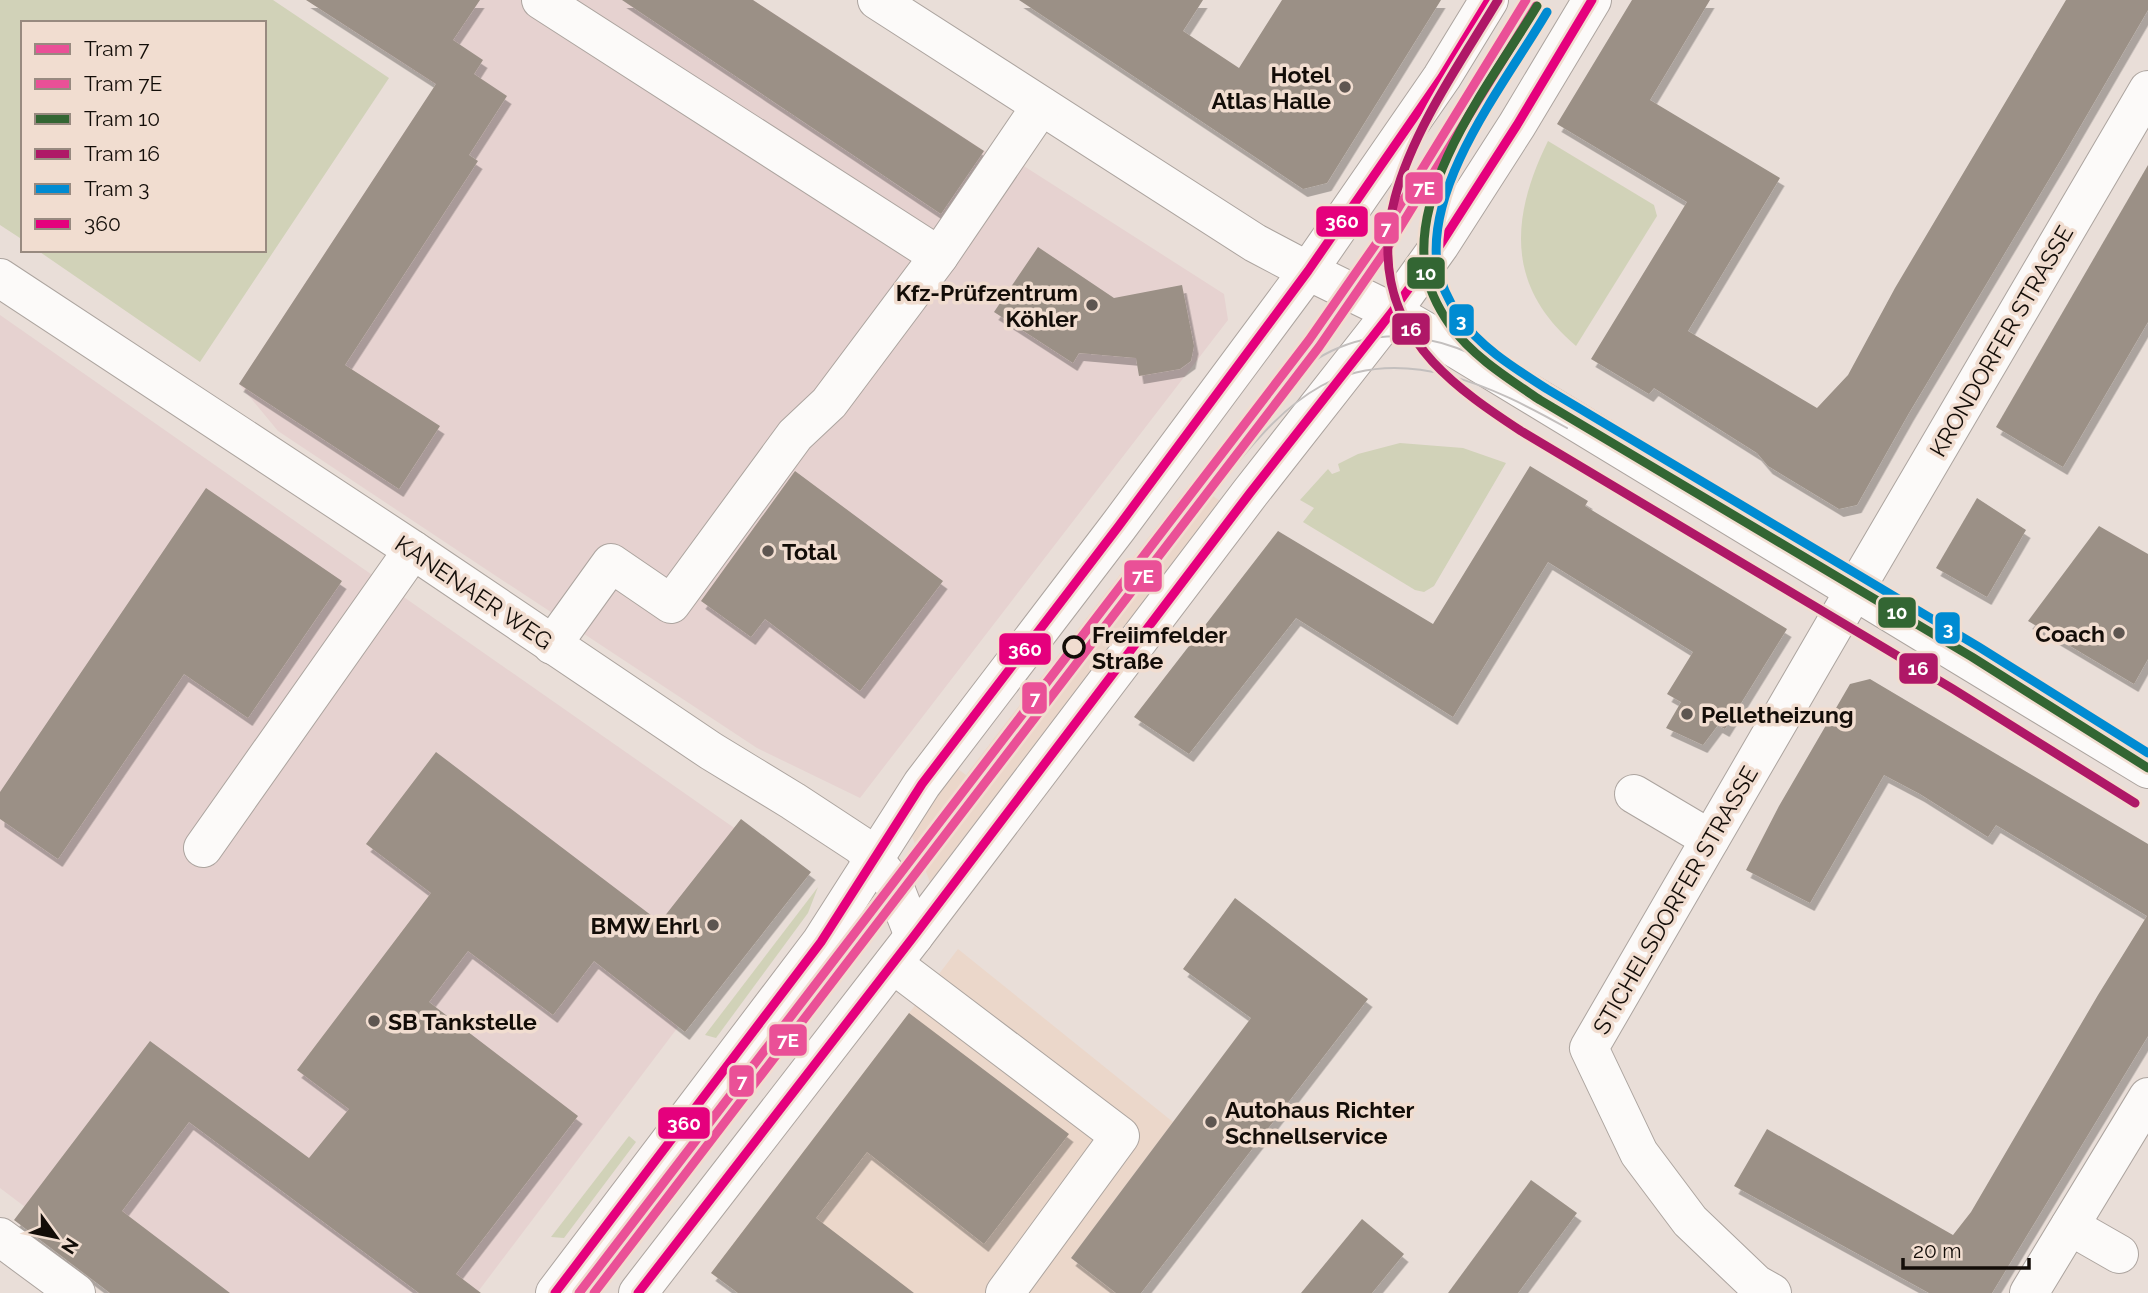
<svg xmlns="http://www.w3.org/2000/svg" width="2148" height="1293" font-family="Raleway,sans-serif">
	<defs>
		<filter id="shadow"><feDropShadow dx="4.5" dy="8" stdDeviation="0" flood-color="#0004"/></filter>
	</defs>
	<rect width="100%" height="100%" fill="#e9ded8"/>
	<!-- commercial -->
	<g fill="#e6d2d0">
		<polygon points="312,0 753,0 986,152 991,145 1224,294 1228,320 860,798 757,748 487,570 278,431 239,384 413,119 490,120 311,3"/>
		<polygon points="0,315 796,871 477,1293 139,1293 0,1188"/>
	</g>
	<!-- built -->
	<g fill="#ebd7ca">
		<polygon points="1192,481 1220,501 930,882 908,826 951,764 966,775"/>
		<polygon points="958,949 1173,1122 1071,1258 1116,1293 738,1293 711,1273"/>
	</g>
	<!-- green -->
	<g fill="#d1d2b8">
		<polygon points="0,0 273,0 389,78 200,362 37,250 264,250 264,23 23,23 23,240 0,225"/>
		<path d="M1548,141l106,64 3,11 -81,130c-70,-59 -66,-128 -28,-205z"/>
		<polygon points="1400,443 1463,448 1506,463 1434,586 1424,592 1415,590 1303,522 1314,508 1300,500 1328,469 1332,474 1340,471 1338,464 1358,454"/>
		<polygon points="818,887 808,913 716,1038 705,1035"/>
		<polygon points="629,1136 636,1142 564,1238 551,1237"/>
	</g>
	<!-- building -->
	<g fill="#9b9086" filter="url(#shadow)">
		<polygon points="306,0 480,0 453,40 483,60 474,74 507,96 469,155 478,161 345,365 440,426 399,489 239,384 436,84"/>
		<polygon points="622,0 753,0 984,151 941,214"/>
		<polygon points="1019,0 1203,0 1183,31 1239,68 1282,0 1441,0 1327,183 1303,189"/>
		<polygon points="1632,0 1710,0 1650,100 1780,178 1688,331 1817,408 1848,375 1895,288 2066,0 2148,0 2148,10 2063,156 1909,413 1857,505 1839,509 1768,466 1757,453 1654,388 1649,394 1591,359 1687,202 1557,124"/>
		<polygon points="2148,165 2148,322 2063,467 1996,427"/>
		<polygon points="1038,247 1114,298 1182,285 1194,346 1191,361 1180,369 1139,376 1136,358 1079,353 1073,363 994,312"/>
		<polygon points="1530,466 1588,501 1585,506 1787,629 1725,729 1718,725 1703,745 1666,728 1681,702 1667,694 1693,652 1548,562 1453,717 1296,618 1189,754 1134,717 1278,531 1433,624"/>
		<polygon points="795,471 943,581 860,691 765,619 751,637 701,601"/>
		<polygon points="206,488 342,581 248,718 184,674 58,859 0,819 0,792"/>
		<polygon points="1977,498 2026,530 1987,597 1936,568"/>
		<polygon points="2099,526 2148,554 2148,659 2134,684 2028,621"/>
		<polygon points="1870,679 2148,844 2148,1036 1992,1293 1929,1293 1734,1186 1767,1129 1953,1235 1971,1212 2098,995 2147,916 1996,825 1988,837 1920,794 1884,775 1810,903 1746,870 1779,806 1850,684"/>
		<polygon points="436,752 660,922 741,819 811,872 685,1032 594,961 553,1015 468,951 429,1002 578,1116 456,1274 481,1293 419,1293 189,1122 122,1211 230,1293 110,1293 14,1220 150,1041 309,1158 349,1109 297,1070 431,893 366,844"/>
		<polygon points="1235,898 1368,999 1141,1293 1116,1293 1071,1258 1251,1018 1183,969"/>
		<polygon points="909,1013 1069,1134 984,1244 867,1152 816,1218 914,1293 738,1293 711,1273"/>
		<polygon points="1531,1180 1577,1213 1518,1293 1448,1293"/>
		<polygon points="1362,1219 1404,1254 1372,1293 1301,1293"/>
	</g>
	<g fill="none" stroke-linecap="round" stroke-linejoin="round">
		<defs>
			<g id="minor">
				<polyline points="541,0 939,256"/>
				<polyline points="877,0 1255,243 1308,271 1392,312 1453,347 2148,769"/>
				<polyline points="0,278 413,550 711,751 793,801 860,845 873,858 893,883 914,936"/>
				<polyline points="552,645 611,563 671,604 795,435 829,403 939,256 1041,106"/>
				<polyline points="1634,794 1710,839"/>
				<polyline points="203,848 413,550"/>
				<polyline points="893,964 1120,1136 1005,1293"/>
				<polyline points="2070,1226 2119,1254"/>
				<polyline points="0,1237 76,1293"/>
				<polyline points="1772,1293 1756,1284 1690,1221 1639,1153 1589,1048 1849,600 2148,90"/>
				<polyline points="2029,1293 2148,1097"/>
			</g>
			<g id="major">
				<polyline points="555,1293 821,942 922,784 1118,527 1308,271 1442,77 1489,0"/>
				<polyline points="638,1293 914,936 1250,493 1392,312 1440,245 1517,125 1592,0"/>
			</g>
		</defs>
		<!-- minor casing -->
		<use href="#minor" stroke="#aca49f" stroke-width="40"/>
		<!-- major casing -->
		<use href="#major" stroke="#aca49f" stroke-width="40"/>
		<!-- minor -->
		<use href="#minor" stroke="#fcfaf9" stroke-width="38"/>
		<!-- major -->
		<use href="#major" stroke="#fcfaf9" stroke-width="38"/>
		<!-- tram -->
		<g stroke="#c3bfbe" stroke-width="2">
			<path d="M1236,436c58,-74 124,-124 221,-88 37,14 71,36 105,56"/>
			<path d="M1232,469c26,-31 53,-63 89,-83 82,-44 173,1 246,42"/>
		</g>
		<defs>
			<g id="bus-1">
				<polyline points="555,1293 821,942 922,784 1118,527 1308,271 1442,77 1489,0"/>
				<polyline points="638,1293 914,936 1250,493 1392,312 1440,245 1517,125 1592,0"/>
			</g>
		</defs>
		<!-- bus-1 casing -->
		<use href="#bus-1" stroke="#f1ddd0" stroke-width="14"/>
		<!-- bus-1 -->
		<use href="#bus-1" stroke="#e5007d" stroke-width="9"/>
		<defs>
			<polyline id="tram-1" points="579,1293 1309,340 1378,241 1526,0"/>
			<polyline id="tram-2" points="594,1293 1319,347 1388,247 1536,6"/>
			<path id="tram-3" d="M1537,6c-43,72 -124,173 -112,261 3,20 13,41 25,58 23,32 59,54 90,75l432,257 176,111"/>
			<path id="tram-4" d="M1498,0c-64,107 -172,244 -65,362 25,27 56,48 88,69l432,258 182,114"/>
			<path id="tram-5" d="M1547,12c-41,70 -120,168 -110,252 3,19 12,38 23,54 21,30 56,51 87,71l432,258 169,106"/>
		</defs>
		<!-- tram-1 casing -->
		<use href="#tram-1" stroke="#f1ddd0" stroke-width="14"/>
		<!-- tram-2 casing -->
		<use href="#tram-2" stroke="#f1ddd0" stroke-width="14"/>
		<!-- tram-3 casing -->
		<use href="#tram-3" stroke="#f1ddd0" stroke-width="14"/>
		<!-- tram-4 casing -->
		<use href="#tram-4" stroke="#f1ddd0" stroke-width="14"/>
		<!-- tram-5 casing -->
		<use href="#tram-5" stroke="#f1ddd0" stroke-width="14"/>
		<!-- tram-1 -->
		<use href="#tram-1" stroke="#ea5097" stroke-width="9"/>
		<!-- tram-2 -->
		<use href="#tram-2" stroke="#ea5097" stroke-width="9"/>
		<!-- tram-3 -->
		<use href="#tram-3" stroke="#363" stroke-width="9"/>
		<!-- tram-4 -->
		<use href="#tram-4" stroke="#af1867" stroke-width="9"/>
		<!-- tram-5 -->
		<use href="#tram-5" stroke="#008bd2" stroke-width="9"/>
	</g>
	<!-- markers -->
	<g fill="#5e5651" stroke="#f1ddd0" stroke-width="2.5">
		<circle cx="1345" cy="87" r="7"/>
		<circle cx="1092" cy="305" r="7"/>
		<circle cx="768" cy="551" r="7"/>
		<circle cx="2119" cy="633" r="7"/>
		<circle cx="1687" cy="714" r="7"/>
		<circle cx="713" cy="925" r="7"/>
		<circle cx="374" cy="1021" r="7"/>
		<circle cx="1211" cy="1122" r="7"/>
	</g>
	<circle fill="#f1ddd0" stroke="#130d08" stroke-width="3.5" cx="1074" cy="647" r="10"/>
	<g text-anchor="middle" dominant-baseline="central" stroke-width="7" stroke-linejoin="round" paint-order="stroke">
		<!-- poi labels -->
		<g font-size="23" font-weight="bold" fill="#130d08" stroke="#f1ddd0" text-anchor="end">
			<text x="1331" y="74">Hotel<tspan x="1331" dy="26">Atlas Halle</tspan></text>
			<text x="1078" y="292">Kfz-Prüfzentrum<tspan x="1078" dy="26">Köhler</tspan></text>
			<text x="782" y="551" text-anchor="start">Total</text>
			<text x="2105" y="633">Coach</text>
			<text x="1701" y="714" text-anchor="start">Pelletheizung</text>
			<text x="699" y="925">BMW Ehrl</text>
			<text x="388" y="1021" text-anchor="start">SB Tankstelle</text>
			<text x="1225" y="1109" text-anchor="start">Autohaus Richter<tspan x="1225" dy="26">Schnellservice</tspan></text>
		</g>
		<!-- street labels -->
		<g font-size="23" fill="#130d08" stroke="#f1ddd0">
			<text transform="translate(2001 341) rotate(-60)">KRONDORFER STRASSE</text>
			<text transform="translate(474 592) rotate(34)">KANENAER WEG</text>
			<text transform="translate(1675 900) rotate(-60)">STICHELSDORFER STRASSE</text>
		</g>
		<!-- stop labels -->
		<g font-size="23" font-weight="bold" fill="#130d08" stroke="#f1ddd0" text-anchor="start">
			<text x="1092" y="634">Freiimfelder<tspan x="1092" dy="26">Straße</tspan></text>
		</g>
	</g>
	<g stroke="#f1ddd0" stroke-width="2.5">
		<rect x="1404" y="171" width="40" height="34" rx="7" fill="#ea5097"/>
		<rect x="1315" y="205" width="54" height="33" rx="7" fill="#e5007d"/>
		<rect x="1373" y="211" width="27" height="34" rx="7" fill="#ea5097"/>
		<rect x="1406" y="256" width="40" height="34" rx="7" fill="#363"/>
		<rect x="1448" y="303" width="27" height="34" rx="7" fill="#008bd2"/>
		<rect x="1391" y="312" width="40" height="34" rx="7" fill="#af1867"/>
		<rect x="1123" y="559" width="40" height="34" rx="7" fill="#ea5097"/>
		<rect x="1877" y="596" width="40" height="33" rx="7" fill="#363"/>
		<rect x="1934" y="611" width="27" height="34" rx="7" fill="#008bd2"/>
		<rect x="998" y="632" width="54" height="34" rx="7" fill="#e5007d"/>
		<rect x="1898" y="652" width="41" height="33" rx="7" fill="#af1867"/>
		<rect x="1021" y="681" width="27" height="34" rx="7" fill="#ea5097"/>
		<rect x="768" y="1023" width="40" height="34" rx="7" fill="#ea5097"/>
		<rect x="728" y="1064" width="27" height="34" rx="7" fill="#ea5097"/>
		<rect x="657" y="1106" width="54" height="34" rx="7" fill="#e5007d"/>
	</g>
	<g font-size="19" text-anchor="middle" font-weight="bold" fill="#fff">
		<text x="1424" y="195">7E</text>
		<text x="1342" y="228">360</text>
		<text x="1386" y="235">7</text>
		<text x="1426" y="280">10</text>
		<text x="1461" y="327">3</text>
		<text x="1411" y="336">16</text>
		<text x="1143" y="583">7E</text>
		<text x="1897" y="619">10</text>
		<text x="1948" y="635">3</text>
		<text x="1025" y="656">360</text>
		<text x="1918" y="675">16</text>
		<text x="1035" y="705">7</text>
		<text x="788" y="1047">7E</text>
		<text x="742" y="1088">7</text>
		<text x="684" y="1130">360</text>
	</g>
	<!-- legend -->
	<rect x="21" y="21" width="245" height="231" fill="#f1ddd0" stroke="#988a80" stroke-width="2"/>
	<rect x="35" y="44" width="35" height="10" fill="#ea5097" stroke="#988a80" stroke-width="2"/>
	<text x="84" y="56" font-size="21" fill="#130d08">Tram 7</text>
	<rect x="35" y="79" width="35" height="10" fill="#ea5097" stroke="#988a80" stroke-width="2"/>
	<text x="84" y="91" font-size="21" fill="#130d08">Tram 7E</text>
	<rect x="35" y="114" width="35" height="10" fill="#336633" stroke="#988a80" stroke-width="2"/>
	<text x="84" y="126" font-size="21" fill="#130d08">Tram 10</text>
	<rect x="35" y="149" width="35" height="10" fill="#af1867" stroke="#988a80" stroke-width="2"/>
	<text x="84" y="161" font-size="21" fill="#130d08">Tram 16</text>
	<rect x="35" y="184" width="35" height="10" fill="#008bd2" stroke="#988a80" stroke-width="2"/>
	<text x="84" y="196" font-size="21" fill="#130d08">Tram 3</text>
	<rect x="35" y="219" width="35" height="10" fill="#e5007d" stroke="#988a80" stroke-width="2"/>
	<text x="84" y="231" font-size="21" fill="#130d08">360</text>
	<!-- north arrow -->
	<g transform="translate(56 1237) rotate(123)" stroke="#f1ddd0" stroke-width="5" paint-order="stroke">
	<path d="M0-5L12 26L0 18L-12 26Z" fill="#130d08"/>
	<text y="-10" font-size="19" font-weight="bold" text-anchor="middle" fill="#130d08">N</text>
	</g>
	<!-- scale -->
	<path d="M1903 1258v10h126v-10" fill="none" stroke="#130d08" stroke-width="3.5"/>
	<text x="1913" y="1258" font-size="21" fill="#130d08" stroke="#f1ddd0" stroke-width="5" paint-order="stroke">20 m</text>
</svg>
